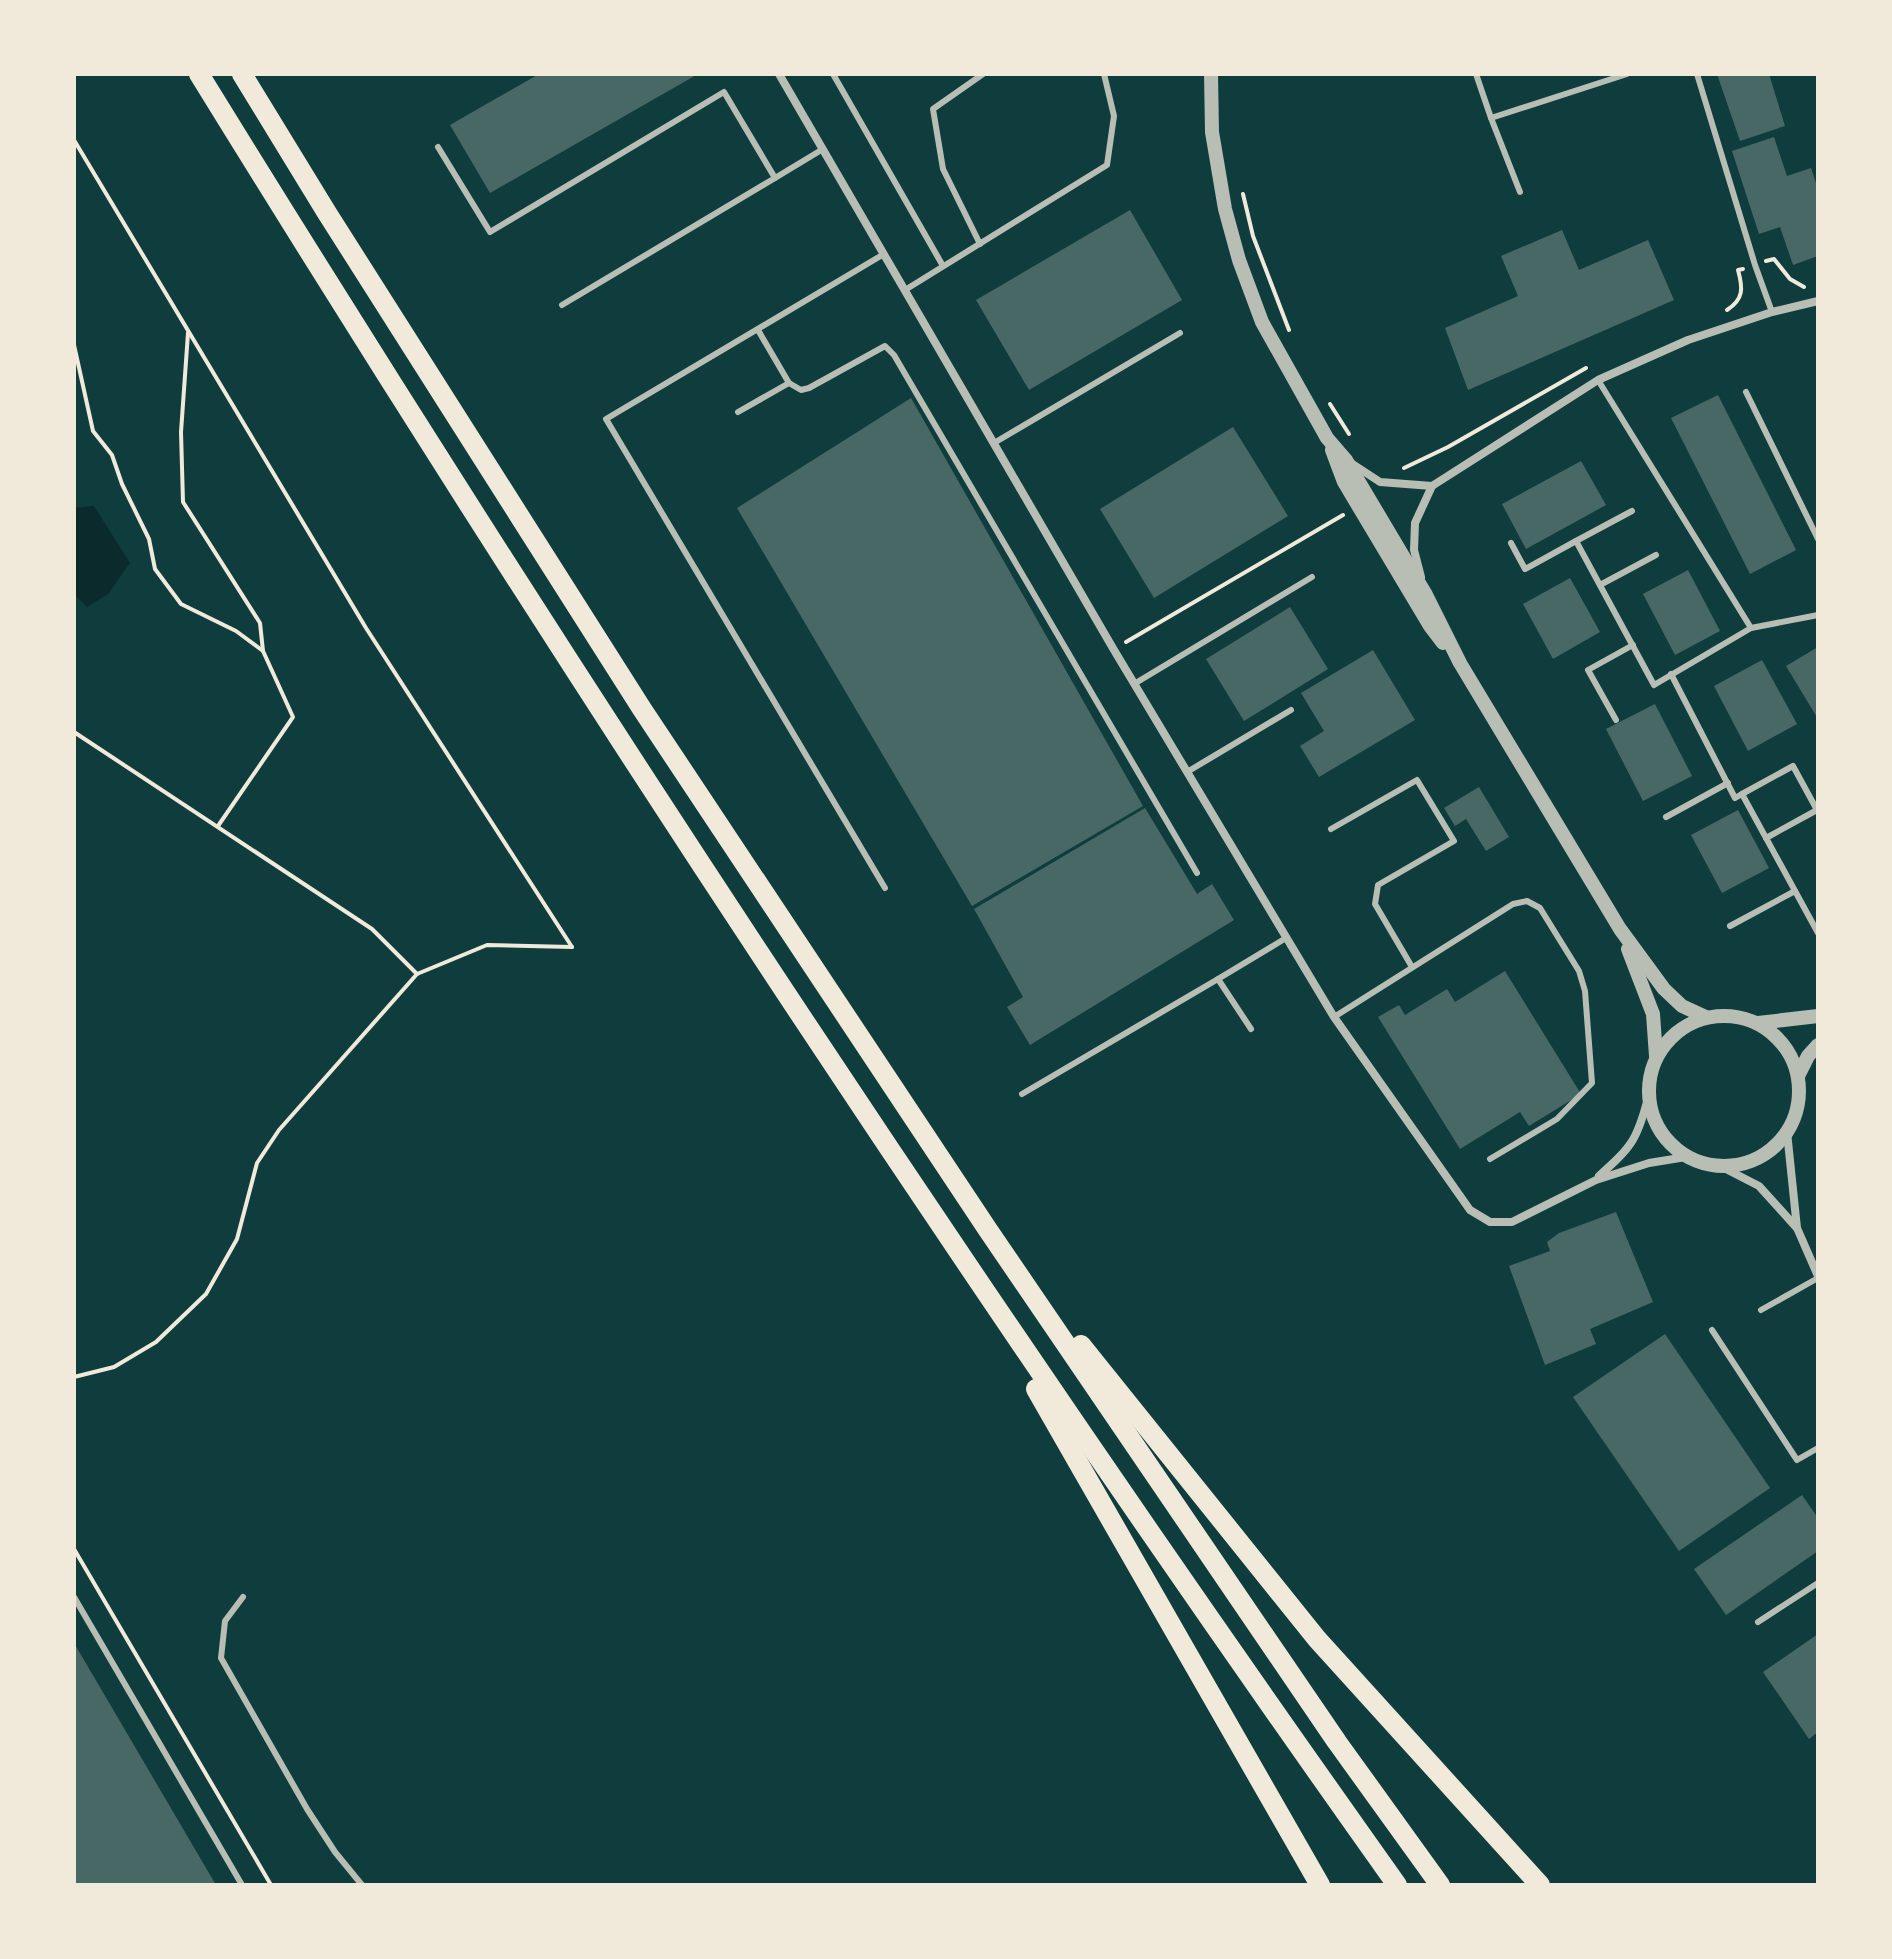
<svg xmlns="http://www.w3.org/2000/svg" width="1892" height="1959" font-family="Arial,sans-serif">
	<rect width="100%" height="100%" fill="#0f3d3e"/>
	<!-- water -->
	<polygon fill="#0a2a2b" points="94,506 130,563 108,594 87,607 74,594 74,508"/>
	<!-- building -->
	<g fill="#486865">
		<polygon points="539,74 698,74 490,193 450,125"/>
		<polygon points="1717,74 1769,74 1785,126 1740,141"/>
		<polygon points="1774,137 1787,176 1811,168 1818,189 1818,256 1793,265 1780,227 1759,234 1732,151"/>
		<polygon points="1130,210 1182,300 1029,390 976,300"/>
		<polygon points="1562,230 1579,270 1648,240 1674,300 1468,390 1445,328 1518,296 1501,256"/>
		<polygon points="1718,395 1796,550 1750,574 1671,418"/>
		<polygon points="911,398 1143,806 972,906 737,508"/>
		<polygon points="1233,427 1288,516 1154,598 1100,509"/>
		<polygon points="1581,461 1606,505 1526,549 1502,504"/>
		<polygon points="1688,570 1720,631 1675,655 1643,594"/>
		<polygon points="1570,578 1600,632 1553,659 1523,604"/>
		<polygon points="1290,607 1328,669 1244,721 1206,659"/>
		<polygon points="1818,647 1818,719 1786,666"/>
		<polygon points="1373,650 1415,720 1319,777 1300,746 1324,731 1301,693"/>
		<polygon points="1762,660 1797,724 1748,751 1714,686"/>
		<polygon points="1655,704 1692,776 1643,801 1606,729"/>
		<polygon points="1479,787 1509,837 1486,851 1466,819 1455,826 1444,808"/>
		<polygon points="1145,808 1197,894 1212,884 1234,920 1030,1045 1007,1007 1023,997 974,909"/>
		<polygon points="1738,810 1769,868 1722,893 1691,835"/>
		<polygon points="1505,971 1581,1094 1529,1126 1520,1112 1460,1149 1378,1017 1399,1005 1405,1015 1447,989 1455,1002"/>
		<polygon points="1616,1212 1653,1302 1590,1329 1596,1344 1545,1365 1509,1266 1550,1251 1547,1242 1559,1233"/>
		<polygon points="1665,1334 1770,1488 1679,1551 1573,1397"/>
		<polygon points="1802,1495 1818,1518 1818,1551 1726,1615 1694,1569"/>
		<polygon points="1818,1634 1818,1732 1809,1739 1763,1672"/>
		<polygon points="74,1643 216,1885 74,1885"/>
	</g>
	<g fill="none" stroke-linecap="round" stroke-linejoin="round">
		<!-- path -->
		<g stroke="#f1e9da" stroke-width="4">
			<polyline points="74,140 366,628 572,947"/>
			<polyline points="1243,194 1253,236 1289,330"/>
			<polyline points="1766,261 1774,259 1790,279 1804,287"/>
			<path d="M1727,310c17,-11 16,-22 11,-40l5,-1"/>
			<polyline points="188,333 181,432 183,502 260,623 263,651"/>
			<polyline points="74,345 93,431 112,455 122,484 149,539 155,569 181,604 236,631 263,651 293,717 218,826"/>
			<polyline points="1330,404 1349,434"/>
			<polyline points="1404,468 1448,447 1586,368"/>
			<polyline points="1126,642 1343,515"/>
			<polyline points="74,732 372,929 417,974"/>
			<polyline points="74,1377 114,1367 156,1342 206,1294 237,1239 257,1163 279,1130 417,974 487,945 572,947"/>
			<polyline points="74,1549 271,1885"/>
		</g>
		<!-- service -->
		<g stroke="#b8beb3" stroke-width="6">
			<polyline points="833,74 943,266"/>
			<polyline points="1476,74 1491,118"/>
			<polyline points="1697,74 1755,265 1772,312"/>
			<polyline points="438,147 490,232 724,92 775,178 823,149"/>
			<polyline points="1520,192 1491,118 1627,74"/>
			<polyline points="980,244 943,169 933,109 983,74"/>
			<polyline points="884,254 606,419 885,888"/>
			<polyline points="905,290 1107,165 1114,116 1104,74"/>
			<polyline points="562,305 775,178"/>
			<polyline points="1598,380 1751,628 1818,615"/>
			<polyline points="789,383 801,390 809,388 885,346 894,355 1197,873"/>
			<polyline points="1746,392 1818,539"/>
			<polyline points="738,412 789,383 758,330"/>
			<polyline points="994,443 1180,333"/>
			<polyline points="1576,541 1632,511"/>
			<polyline points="1511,543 1525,569 1576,541 1654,685 1751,628"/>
			<polyline points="1600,585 1656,555"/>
			<polyline points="1671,674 1735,798 1742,794 1818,933"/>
			<polyline points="1134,684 1312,577"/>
			<polyline points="1616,720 1588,670 1633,645"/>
			<polyline points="1187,772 1291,710"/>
			<polyline points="1742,794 1793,766 1817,810 1766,838"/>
			<polyline points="1666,817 1728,783"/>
			<polyline points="1331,829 1417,780 1454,841 1378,885 1375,904 1412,967"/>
			<polyline points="1730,926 1795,891"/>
			<polyline points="1334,1017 1513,904 1527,901 1540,908 1579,971 1585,991 1592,1083 1557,1119 1490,1159"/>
			<polyline points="1251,1029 1218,979 1286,938"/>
			<polyline points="1022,1094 1218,979"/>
			<polyline points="1761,1310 1818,1278"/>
			<polyline points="1712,1330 1797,1460 1818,1448"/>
			<polyline points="74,1597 242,1885"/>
			<polyline points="243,1597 225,1621 221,1658 307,1809 335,1852 362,1885"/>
			<polyline points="1758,1622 1818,1583"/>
		</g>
		<!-- minor -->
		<g stroke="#b8beb3" stroke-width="8">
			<polyline points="779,74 1114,650 1334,1017 1470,1210 1490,1222 1512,1222 1596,1180 1649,1163 1686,1157"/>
			<polyline points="1351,463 1380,482 1432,486"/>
			<polyline points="1421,577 1414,550 1415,523 1432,486 1598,380 1688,340 1772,312 1818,301"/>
			<polyline points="1787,1132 1797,1228 1818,1276"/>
			<polyline points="1722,1167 1759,1186 1796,1227"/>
			<path d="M1599,1176c32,-29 38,-35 49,-78"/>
		</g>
		<!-- tertiary -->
		<g stroke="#b8beb3" stroke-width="14">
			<polyline points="1211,74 1212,132 1225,209 1239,260 1262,322 1327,438 1346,460 1425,593 1460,663 1620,929 1664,989 1682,1006 1706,1017"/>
			<polyline points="1332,450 1344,482 1430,626 1443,643"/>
			<polyline points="1628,949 1653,1014 1656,1056"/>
			<circle cx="1724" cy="1091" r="75"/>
			<polyline points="1758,1023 1818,1016"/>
			<polyline points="1798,1076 1808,1056 1818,1045"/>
		</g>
		<!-- trunk -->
		<g stroke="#f1e9da" stroke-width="20">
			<path d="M199,74c380,616 779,1221 1198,1811"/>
			<polyline points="242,74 327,213 642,709 988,1230 1337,1742 1440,1885"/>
			<polyline points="1081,1345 1317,1639 1540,1885"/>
			<polyline points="1036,1389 1320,1885"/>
		</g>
	</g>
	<!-- border -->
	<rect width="1892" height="1959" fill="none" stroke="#f1e9da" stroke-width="152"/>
</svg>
